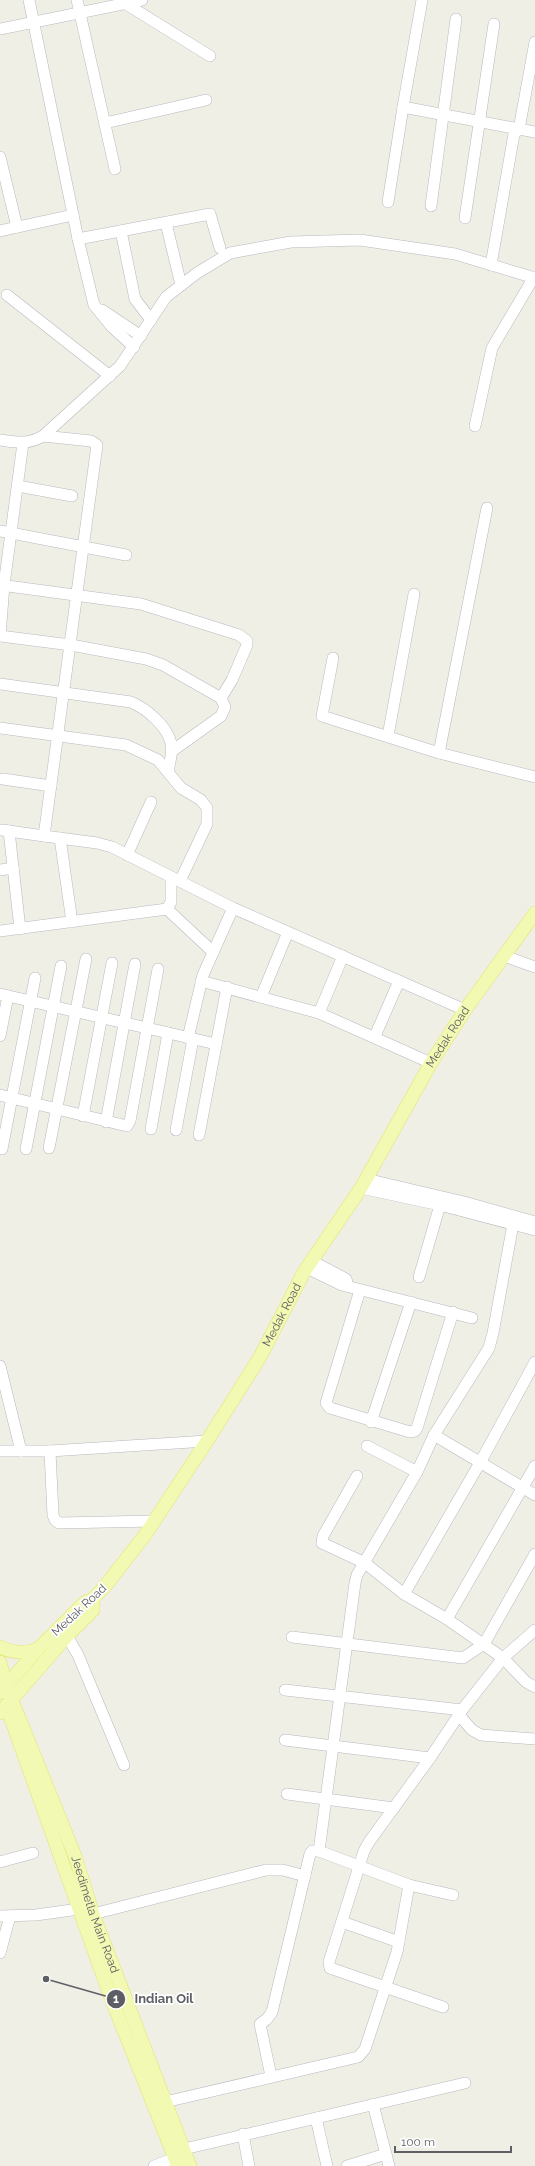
<svg xmlns="http://www.w3.org/2000/svg" width="535" height="2166" font-family="Raleway,sans-serif">
	<rect width="100%" height="100%" fill="#efefe6"/>
	<g fill="none" stroke-linecap="round" stroke-linejoin="round">
		<defs>
			<g id="minor">
				<polyline points="29,0 78,239 94,305 112,327 134,347"/>
				<polyline points="77,0 115,169"/>
				<polyline points="422,0 403,107 519,129 535,42"/>
				<polyline points="126,1 126,4 210,56"/>
				<polyline points="0,29 142,0"/>
				<polyline points="105,123 206,100"/>
				<polyline points="0,157 17,227"/>
				<polyline points="388,202 403,107"/>
				<polyline points="431,206 456,19"/>
				<polyline points="465,218 494,24"/>
				<polyline points="166,223 181,285"/>
				<polyline points="0,231 73,215"/>
				<polyline points="121,231 135,299 151,320"/>
				<polyline points="78,239 210,214 220,248"/>
				<polyline points="491,265 514,134 519,129 535,132"/>
				<polyline points="7,295 110,376"/>
				<polyline points="102,310 141,336"/>
				<polyline points="475,426 492,348 534,277"/>
				<polyline points="43,436 91,441 97,445 44,836 97,843 112,847 233,908 465,1010"/>
				<path d="M0,440c16,2 28,5 43,-4l77,-70 46,-69 31,-24 33,-20 61,-11 69,-2 95,14 80,24"/>
				<polyline points="18,486 72,496"/>
				<polyline points="487,508 439,753 535,777"/>
				<polyline points="0,531 126,555"/>
				<polyline points="0,585 141,604 239,635 247,641 247,645 232,680 221,698"/>
				<polyline points="0,635 4,585 23,443"/>
				<polyline points="0,636 71,645 146,659 163,665 221,698 225,707 221,716 172,751"/>
				<polyline points="333,658 322,716 439,753"/>
				<path d="M0,684l131,18c16,7 36,24 40,41 2,9 -1,19 -3,28"/>
				<polyline points="0,728 126,745 158,760 181,788 201,800 207,808 207,824 180,881"/>
				<polyline points="388,736 414,594"/>
				<polyline points="3,779 51,786"/>
				<polyline points="2,830 44,836"/>
				<polyline points="9,831 20,929"/>
				<polyline points="60,838 72,922"/>
				<polyline points="127,855 151,802"/>
				<polyline points="0,870 13,868"/>
				<polyline points="167,909 213,952"/>
				<polyline points="0,931 167,909 171,902 171,877"/>
				<polyline points="504,956 535,967"/>
				<polyline points="201,981 319,1013 431,1063"/>
				<polyline points="0,994 216,1044"/>
				<polyline points="261,997 288,932"/>
				<polyline points="319,1013 343,956"/>
				<polyline points="0,1036 8,996"/>
				<polyline points="375,1036 399,981"/>
				<polyline points="188,1038 203,975 233,908"/>
				<polyline points="0,1095 127,1126 130,1121 158,969"/>
				<polyline points="83,1116 112,963"/>
				<polyline points="106,1122 135,964"/>
				<polyline points="151,1129 168,1033"/>
				<polyline points="176,1130 193,1039"/>
				<polyline points="199,1135 227,987"/>
				<polyline points="49,1148 86,959"/>
				<polyline points="2,1149 35,978"/>
				<polyline points="26,1149 61,966"/>
				<polyline points="366,1179 464,1202 535,1222"/>
				<polyline points="361,1188 440,1205 535,1230"/>
				<polyline points="312,1261 346,1279 348,1286"/>
				<polyline points="307,1268 342,1285 472,1318"/>
				<polyline points="419,1277 440,1205"/>
				<polyline points="360,1290 326,1403 330,1408 410,1432 415,1431 417,1428 453,1312"/>
				<polyline points="0,1366 21,1451"/>
				<polyline points="371,1422 411,1302"/>
				<polyline points="434,1435 535,1495"/>
				<polyline points="367,1446 417,1472"/>
				<polyline points="0,1451 50,1451 207,1441"/>
				<polyline points="50,1451 53,1515 55,1520 59,1523 154,1521"/>
				<polyline points="357,1476 323,1536 322,1543 365,1563 404,1594 447,1619 503,1658 526,1682 535,1687"/>
				<polyline points="404,1594 481,1461 535,1362"/>
				<polyline points="447,1619 535,1466"/>
				<polyline points="67,1636 78,1655 124,1765"/>
				<polyline points="292,1637 463,1658 484,1644 535,1554"/>
				<polyline points="285,1690 462,1710"/>
				<polyline points="459,1715 472,1730 481,1735 535,1739"/>
				<polyline points="285,1740 430,1758"/>
				<polyline points="287,1794 394,1808"/>
				<polyline points="0,1862 33,1853"/>
				<polyline points="409,1885 453,1895"/>
				<polyline points="93,1914 266,1870 283,1870 305,1876"/>
				<polyline points="0,1916 36,1915 79,1909"/>
				<polyline points="342,1922 399,1942"/>
				<polyline points="0,1953 10,1916"/>
				<polyline points="443,2007 330,1968 329,1962 364,1851 369,1842 430,1758 462,1710 503,1658 535,1630"/>
				<polyline points="271,2076 260,2024 267,2019 272,2012 310,1854 312,1851 319,1851"/>
				<polyline points="165,2102 358,2057 365,2049 397,1952 409,1885 319,1851 355,1583 357,1575 417,1472 434,1435 489,1348 493,1333 513,1224"/>
				<polyline points="373,2104 389,2166"/>
				<polyline points="316,2118 327,2166"/>
				<polyline points="243,2134 249,2166"/>
				<polyline points="184,2149 465,2083"/>
				<polyline points="154,2166 175,2158"/>
				<polyline points="347,2166 386,2154"/>
			</g>
			<g id="major">
				<path d="M0,1647c13,6 24,7 38,2"/>
				<path id="s1" d="M0,1662l6,24 69,170 18,58 97,252"/>
				<path id="s2" d="M0,1693l38,-44 46,-46 9,-4 13,-14 39,-50 62,-94 53,-84 44,-85 57,-84 70,-125 34,-53 70,-97"/>
				<polyline points="0,1713 67,1636 93,1610 93,1599"/>
				<polyline points="10,1716 111,1998 178,2166"/>
			</g>
		</defs>
		<!-- minor casing -->
		<use href="#minor" stroke="#b8b9bf" stroke-width="12"/>
		<!-- major casing -->
		<use href="#major" stroke="#e6e368" stroke-width="14"/>
		<!-- minor -->
		<use href="#minor" stroke="#fff" stroke-width="11"/>
		<!-- major -->
		<use href="#major" stroke="#f2f9b2" stroke-width="13"/>
	</g>
	<g text-anchor="middle" dominant-baseline="central" stroke-width="3.5" stroke-linejoin="round" paint-order="stroke">
		<!-- street labels -->
		<g font-size="12" fill="#5e5f65" stroke="#fff">
			<text stroke="none"><textPath href="#s2" startOffset="799">Medak Road</textPath></text>
			<text stroke="none"><textPath href="#s2" startOffset="475">Medak Road</textPath></text>
			<text transform="translate(79 1610) rotate(-43)">Medak Road</text>
			<text stroke="none"><textPath href="#s1" startOffset="270">Jeedimetla Main Road</textPath></text>
		</g>
	</g>
	<!-- callouts -->
	<path fill="none" stroke="#5e5f65" stroke-width="1.5" d="M46 1979L116 1999"/>
	<g fill="#5e5f65" stroke="#fff" stroke-width="1.5">
		<circle cx="46" cy="1979" r="4"/>
		<circle cx="116" cy="1999" r="10"/>
	</g>
	<g font-size="12" text-anchor="middle" font-weight="bold" fill="#fff">
		<text x="116" y="2003">1</text>
	</g>
	<g font-size="13" text-anchor="middle" font-weight="bold" fill="#5e5f65" stroke="#fff" stroke-width="3.5" stroke-linejoin="round" paint-order="stroke">
		<text x="164" y="2003">Indian Oil</text>
	</g>
	<!-- scale -->
	<path d="M395 2146v6h116v-6" fill="none" stroke="#5e5f65" stroke-width="2"/>
	<text x="401" y="2146" font-size="12" fill="#5e5f65" stroke="#ffffff" stroke-width="3" paint-order="stroke">100 m</text>
</svg>
